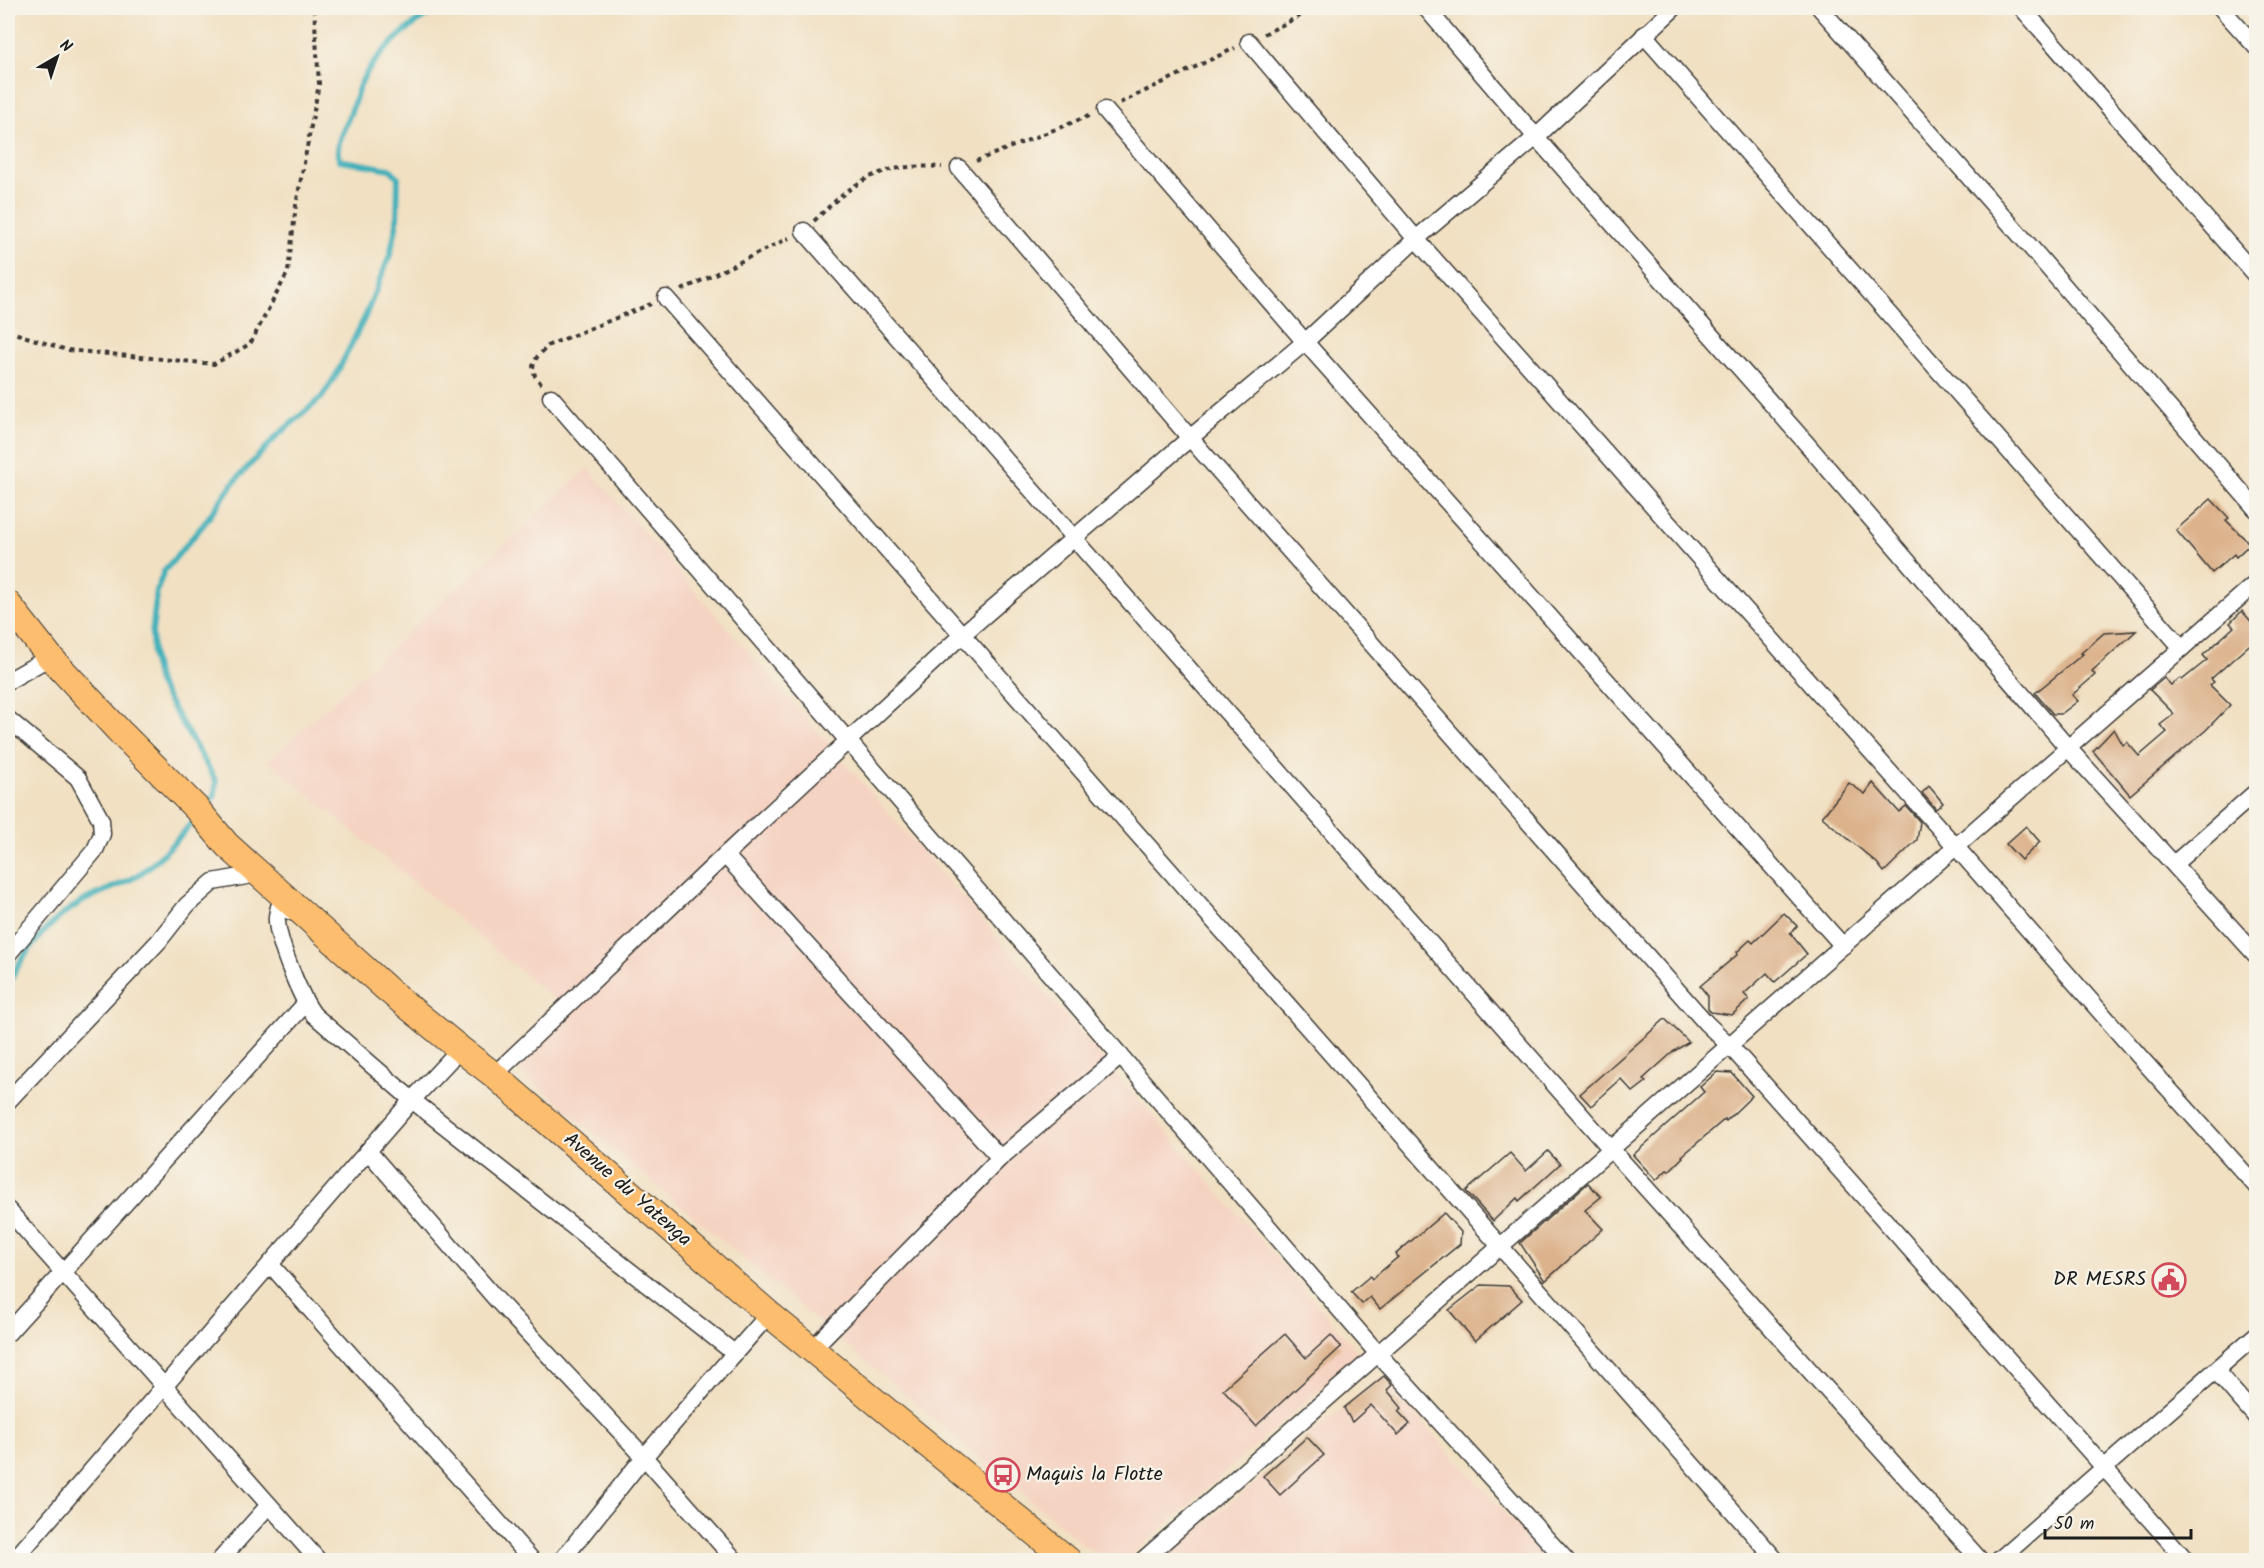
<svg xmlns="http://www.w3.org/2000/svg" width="2264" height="1568" font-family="Kalam,sans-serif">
	<rect width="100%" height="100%" fill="#f7f3e8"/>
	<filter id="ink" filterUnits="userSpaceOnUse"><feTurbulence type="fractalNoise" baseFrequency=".0167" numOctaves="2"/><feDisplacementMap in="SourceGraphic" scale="12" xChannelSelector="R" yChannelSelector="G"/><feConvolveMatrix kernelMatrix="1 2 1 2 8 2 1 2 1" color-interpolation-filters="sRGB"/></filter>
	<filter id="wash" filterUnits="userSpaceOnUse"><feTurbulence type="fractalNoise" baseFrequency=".008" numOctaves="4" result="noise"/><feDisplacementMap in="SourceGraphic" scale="24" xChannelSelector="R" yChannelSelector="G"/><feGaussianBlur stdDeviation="1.35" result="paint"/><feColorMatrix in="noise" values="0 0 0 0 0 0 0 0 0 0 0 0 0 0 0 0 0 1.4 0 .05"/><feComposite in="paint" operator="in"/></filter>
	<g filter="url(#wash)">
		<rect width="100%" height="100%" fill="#f1e0c2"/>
		<!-- built -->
		<g fill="#f5d3c2">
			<polygon points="588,468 1360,1354 1126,1560 1102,1560 505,1058 562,1006 268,761"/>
			<polygon points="1381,1377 1548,1560 1160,1560 1263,1476 1307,1437"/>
		</g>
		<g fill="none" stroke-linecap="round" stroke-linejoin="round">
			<!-- stream -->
			<g stroke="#40b0ba" stroke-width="6">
				<path d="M204,808l11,-13 1,-14 -58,-98 -5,-23 -1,-27 5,-43 7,-19 40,-47 29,-41 45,-48 44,-38 14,-22 29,-58 25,-62 7,-32 1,-46 -8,-8 -51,-9c-4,-17 4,-28 10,-44 5,-10 7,-21 11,-31 14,-31 50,-61 79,-77"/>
				<path d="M8,985c15,-35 48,-72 83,-88 16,-8 35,-13 50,-24 20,-15 39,-36 55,-55"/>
			</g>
		</g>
		<g id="blocks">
			<!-- building -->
			<g fill="#dcb28c">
				<polygon points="2211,499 2229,518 2226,520 2250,544 2236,557 2234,554 2212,573 2176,530"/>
				<polygon points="2242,611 2256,627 2256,639 2211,679 2214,682 2210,685 2230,705 2206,730 2130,795 2093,751 2114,729 2123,745 2127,742 2139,756 2167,732 2160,725 2174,714 2150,690 2164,678 2171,685 2180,678 2182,680 2207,660 2203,655 2234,627 2230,623"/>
				<polygon points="2136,631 2092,671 2095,675 2072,695 2078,701 2061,714 2053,714 2035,693 2083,654 2081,653 2104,633"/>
				<polygon points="1849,783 1865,794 1873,783 1899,812 1906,806 1920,822 1917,840 1884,872 1877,863 1822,817"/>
				<polygon points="1929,786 1943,803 1936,809 1922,793"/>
				<polygon points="2026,826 2040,842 2021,860 2006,844"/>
				<polygon points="1784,913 1797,926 1790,933 1807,954 1775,982 1767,973 1744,994 1749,999 1732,1015 1711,1012 1708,1009 1708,996 1700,986 1738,954 1737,952 1750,940 1753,943"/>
				<polygon points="1665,1019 1689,1042 1674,1051 1643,1079 1646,1082 1633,1092 1621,1079 1591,1106 1580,1094"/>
				<polygon points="1717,1072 1732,1073 1752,1096 1726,1121 1725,1119 1682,1156 1683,1157 1669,1171 1667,1170 1656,1180 1633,1155 1704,1092 1700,1087"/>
				<polygon points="1548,1151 1560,1164 1519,1201 1517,1198 1493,1221 1466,1191 1510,1153 1526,1171"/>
				<polygon points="1588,1183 1601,1197 1585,1210 1603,1229 1545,1281 1520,1243"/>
				<polygon points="1444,1213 1461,1232 1460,1244 1380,1309 1370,1297 1362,1304 1351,1292 1370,1276 1372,1279 1398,1257 1396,1254"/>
				<polygon points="1481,1285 1509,1286 1522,1300 1475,1341 1449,1310"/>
				<polygon points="1285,1334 1306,1358 1331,1335 1341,1347 1256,1426 1223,1389"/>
				<polygon points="1384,1376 1392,1385 1387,1390 1402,1408 1398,1411 1410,1424 1398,1435 1371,1405 1352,1422 1344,1408"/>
				<polygon points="1307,1437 1324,1455 1280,1495 1263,1476"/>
			</g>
		</g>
	</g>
	<g filter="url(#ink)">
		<use href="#blocks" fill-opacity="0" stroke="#3c3935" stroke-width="1.5"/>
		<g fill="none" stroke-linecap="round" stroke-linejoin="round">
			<defs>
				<g id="street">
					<polyline points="1426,8 1536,137 1806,443 2068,748 2256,955"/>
					<polyline points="1820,8 2027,243 2256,509"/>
					<polyline points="2022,8 2256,276"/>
					<polyline points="2221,8 2256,47"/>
					<polyline points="1644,35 2182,648"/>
					<polyline points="1249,42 1416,239 1956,847 2139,1056 2256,1186"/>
					<polyline points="1105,110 1305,342 1843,946"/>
					<polyline points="959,168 1190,438 1706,1023 1730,1046 2186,1560"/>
					<polyline points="804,231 1611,1149 1980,1560"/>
					<polyline points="666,298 1776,1560"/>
					<polyline points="551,397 1379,1355 1566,1560"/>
					<polyline points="8,681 50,657"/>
					<polyline points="8,719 78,778 101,820 102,834 95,850 8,954"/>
					<polyline points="725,855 1000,1158"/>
					<polyline points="2174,864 2256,792"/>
					<path d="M297,914l-18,-7c-1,4 -3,10 -2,14 1,21 24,78 37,94l98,85 321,252"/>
					<polyline points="494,1075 725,855 963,634 1190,438 1305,342 1416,239 1536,137 1674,8"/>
					<polyline points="8,1101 158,942 187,905 213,882 258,874"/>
					<polyline points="368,1151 496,1299 644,1457 735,1560"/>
					<polyline points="8,1210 318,1560"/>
					<polyline points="270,1264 532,1560"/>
					<polyline points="8,1333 305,1004"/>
					<polyline points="812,1349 1000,1158 1121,1056"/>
					<polyline points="2216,1371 2256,1417"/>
					<polyline points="14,1560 412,1100 460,1049"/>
					<polyline points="220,1560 269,1505"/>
					<polyline points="562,1560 644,1457 769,1314"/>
					<polyline points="1143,1560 2256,583"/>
					<polyline points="1999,1560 2256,1335"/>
				</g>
				<polyline id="primary" points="8,604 50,657 121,733 196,808 227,845 388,990 460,1049 494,1075 769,1314 1068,1560"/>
			</defs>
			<!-- street casing -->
			<use href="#street" stroke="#3c3935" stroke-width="19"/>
			<!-- primary casing -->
			<use href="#primary" stroke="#3c3935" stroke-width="28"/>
			<!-- path -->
			<g stroke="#3c3935" stroke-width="4" stroke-dasharray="4.5 4.5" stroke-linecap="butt">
				<polyline points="1264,34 1316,8"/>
				<polyline points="1120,103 1235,48"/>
				<polyline points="976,161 1091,115"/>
				<path d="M814,221c44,-43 66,-58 128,-54"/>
				<polyline points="682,290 789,238"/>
				<polyline points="8,331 67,350 214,364 250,344 288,272 296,205 319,84 314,8"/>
				<polyline points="541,384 535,376 533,366 537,357 549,345 651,304"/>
			</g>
			<!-- street -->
			<use href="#street" stroke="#fff" stroke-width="16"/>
			<!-- primary -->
			<use href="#primary" stroke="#fcbd6e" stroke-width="26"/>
		</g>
	</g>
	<!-- icons -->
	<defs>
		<symbol id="civic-ring" viewBox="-11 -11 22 22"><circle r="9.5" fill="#f7f3e8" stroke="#d1495b" stroke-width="1.5"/><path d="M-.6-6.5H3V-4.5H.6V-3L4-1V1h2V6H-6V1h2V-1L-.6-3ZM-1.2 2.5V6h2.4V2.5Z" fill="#d1495b"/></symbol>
		<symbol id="bus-ring" viewBox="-11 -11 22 22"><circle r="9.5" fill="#f7f3e8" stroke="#d1495b" stroke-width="1.5"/><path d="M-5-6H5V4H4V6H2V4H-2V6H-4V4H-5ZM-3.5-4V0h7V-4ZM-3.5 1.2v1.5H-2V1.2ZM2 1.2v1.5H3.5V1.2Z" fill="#d1495b"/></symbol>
	</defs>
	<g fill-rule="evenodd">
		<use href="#civic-ring" x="2150" y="1261" width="38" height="38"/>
		<use href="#bus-ring" x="984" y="1456" width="38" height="38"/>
	</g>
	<g text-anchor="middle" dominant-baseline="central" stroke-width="4.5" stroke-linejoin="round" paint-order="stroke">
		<!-- street labels -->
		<g font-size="20" fill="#1c1c1c" stroke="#f7f3e8">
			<text transform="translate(627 1190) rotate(41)">Avenue du Yatenga</text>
		</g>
		<!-- poi labels -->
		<g font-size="20" fill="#1c1c1c" stroke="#f7f3e8" text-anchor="end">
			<text x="2146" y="1280">DR MESRS</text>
			<text x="1026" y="1475" text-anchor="start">Maquis la Flotte</text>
		</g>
	</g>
	<!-- margin -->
	<rect width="2264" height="1568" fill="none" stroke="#f7f3e8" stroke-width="30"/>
	<!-- north arrow -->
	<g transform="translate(57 57) rotate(39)" stroke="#f7f3e8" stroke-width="4.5" paint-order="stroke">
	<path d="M0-4.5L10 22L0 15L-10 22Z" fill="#1c1c1c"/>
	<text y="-9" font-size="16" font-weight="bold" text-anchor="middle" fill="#1c1c1c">N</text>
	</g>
	<!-- scale -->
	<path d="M2045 1529v9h146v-9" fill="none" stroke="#1c1c1c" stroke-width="3"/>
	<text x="2054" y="1529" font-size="18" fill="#1c1c1c" stroke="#f7f3e8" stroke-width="4.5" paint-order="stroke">50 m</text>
</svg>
